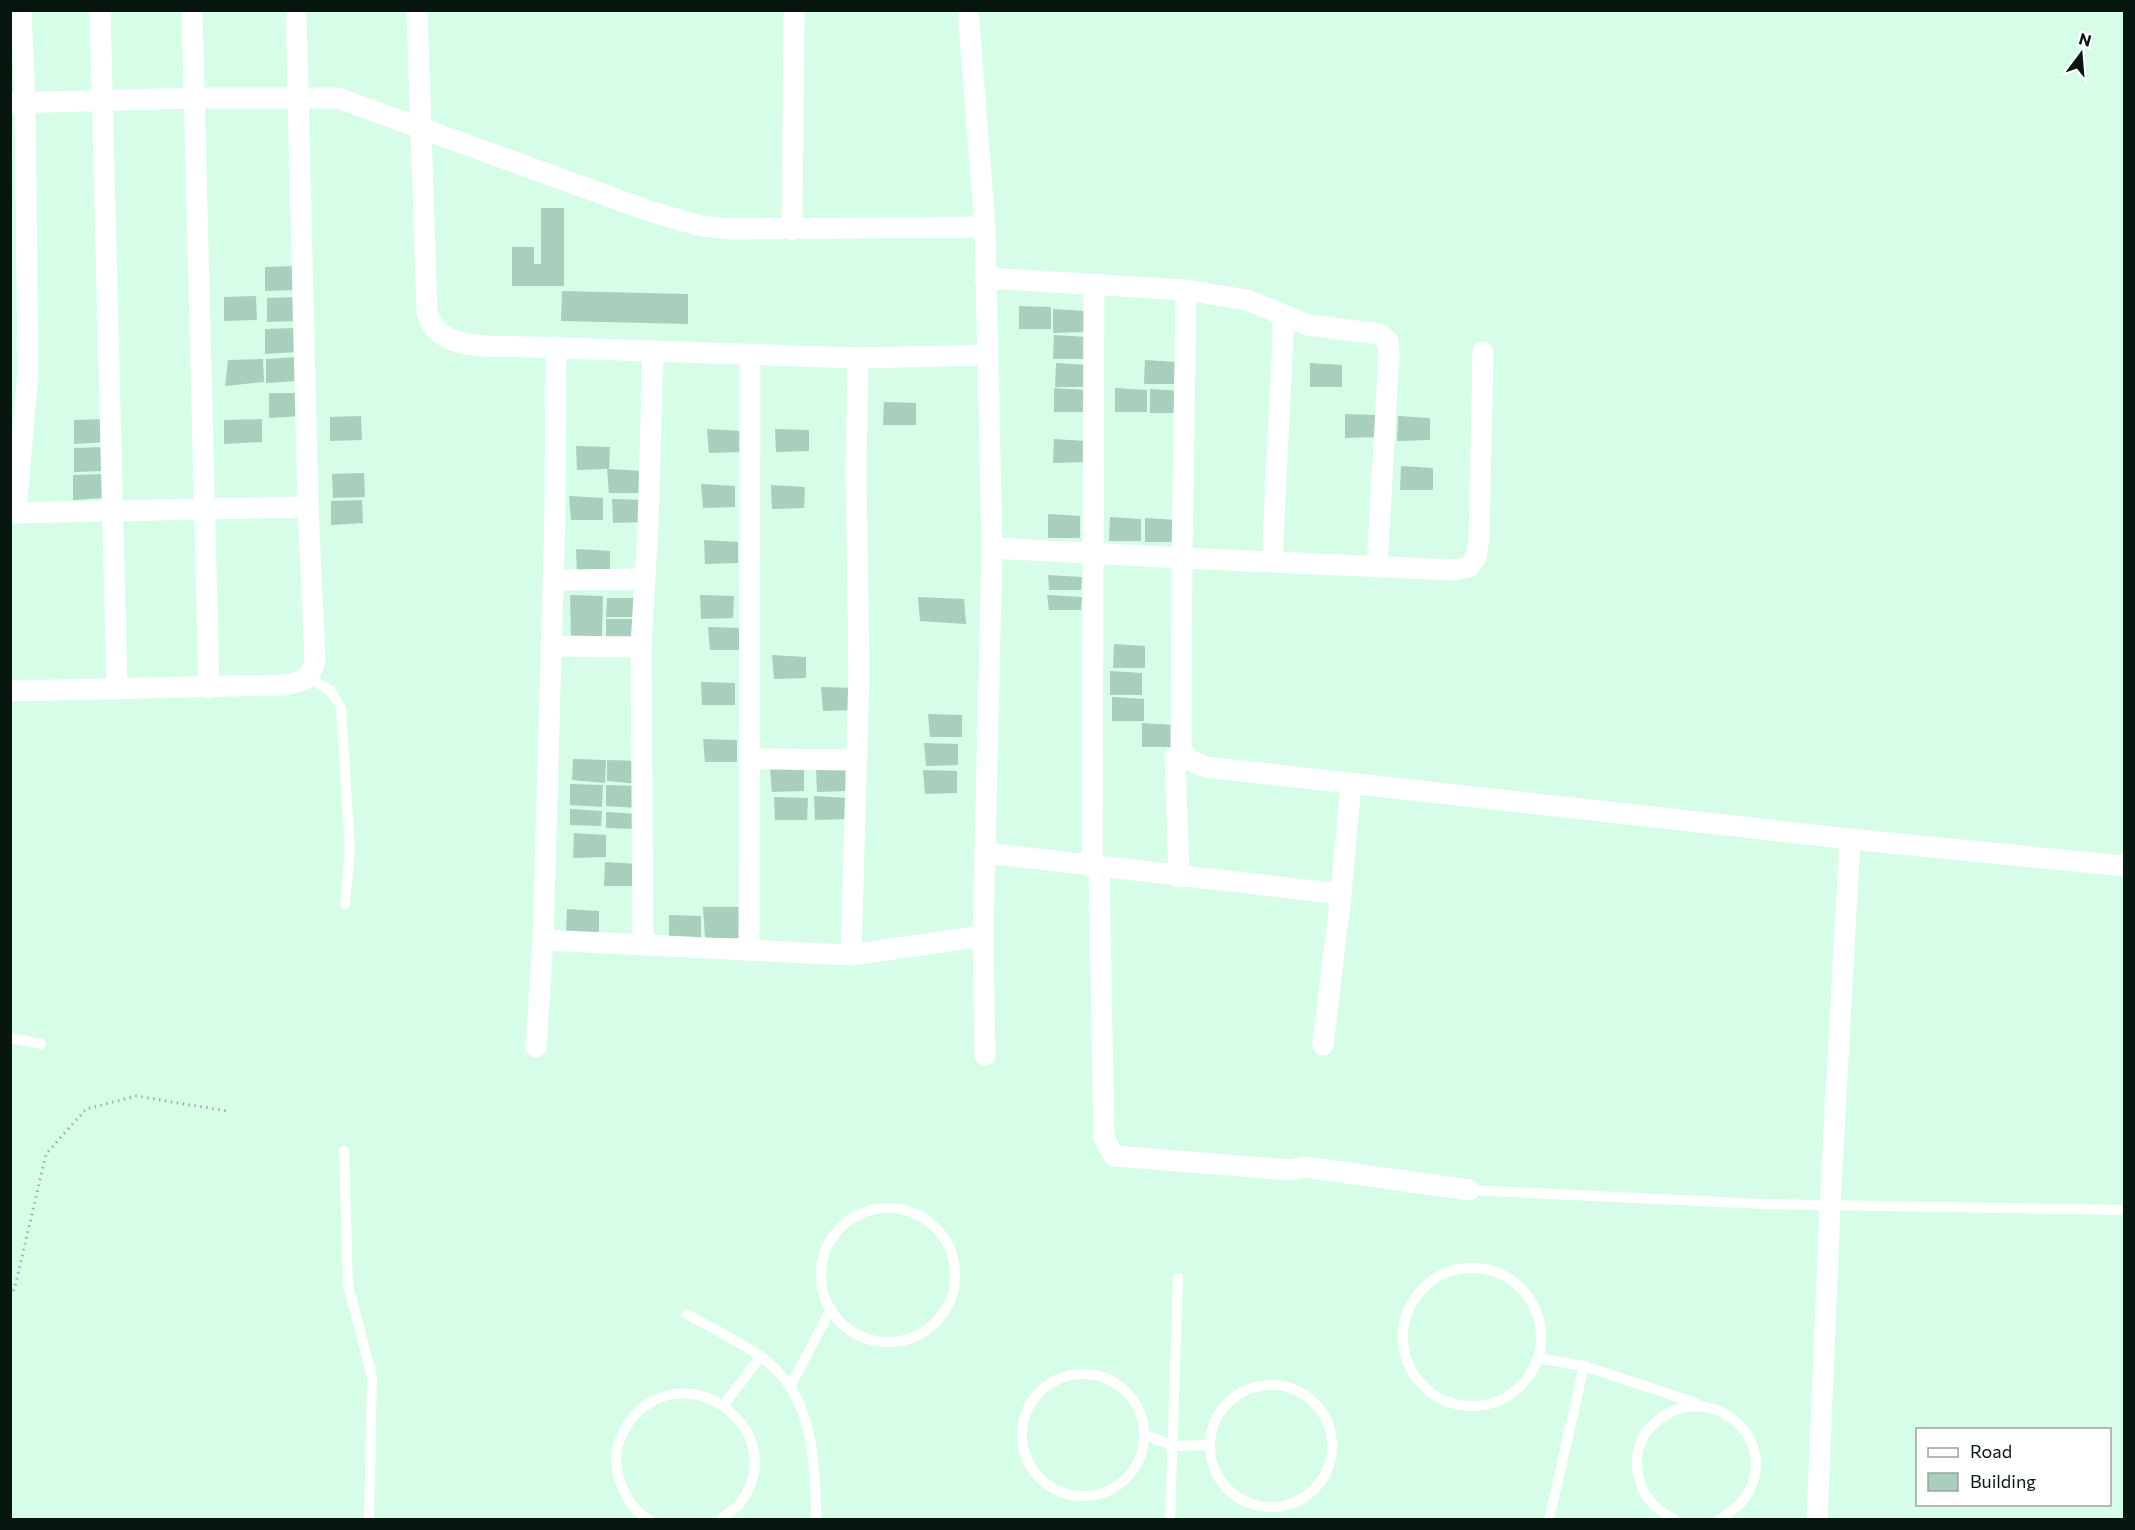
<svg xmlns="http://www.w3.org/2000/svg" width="2135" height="1530" font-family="Commissioner,sans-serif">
	<rect width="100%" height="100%" fill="#d5fde8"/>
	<!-- building -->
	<g fill="#a8cfbb">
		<polygon points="541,208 564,208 564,286 512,286 512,247 534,247 534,264 541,264"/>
		<polygon points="296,266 297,290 265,291 265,267"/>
		<polygon points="562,291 688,294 688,324 561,321"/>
		<polygon points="256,296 257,320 224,321 224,297"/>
		<polygon points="298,297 299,321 267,322 267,298"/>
		<polygon points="1019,306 1051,307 1051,329 1019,329"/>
		<polygon points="1053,309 1085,311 1085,332 1053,333"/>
		<polygon points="296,328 297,352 265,354 265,329"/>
		<polygon points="1054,335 1086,337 1086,359 1053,359"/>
		<polygon points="297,357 298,381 266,383 266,359"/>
		<polygon points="263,359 264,382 225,386 228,360"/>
		<polygon points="1145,360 1176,362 1176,384 1144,384"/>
		<polygon points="1056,363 1088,365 1088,387 1055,387"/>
		<polygon points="1310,363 1342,365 1342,387 1310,387"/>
		<polygon points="1054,388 1086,390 1086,412 1054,412"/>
		<polygon points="1115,388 1147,390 1147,412 1115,412"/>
		<polygon points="1150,389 1182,391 1182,413 1150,413"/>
		<polygon points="269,393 300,393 301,416 269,418"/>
		<polygon points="884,402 916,403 916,425 883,425"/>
		<polygon points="1345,414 1377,415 1377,437 1345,438"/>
		<polygon points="361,416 362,440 330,441 330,417"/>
		<polygon points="1398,416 1430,418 1430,440 1397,441"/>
		<polygon points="105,419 106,442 74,444 74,420"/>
		<polygon points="262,419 262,442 224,444 224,420"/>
		<polygon points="707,429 741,431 741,452 709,453"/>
		<polygon points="775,429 809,430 809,451 776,452"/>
		<polygon points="1054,439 1085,441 1085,462 1053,463"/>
		<polygon points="576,446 610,447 609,469 641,471 641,493 609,493 607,469 577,470"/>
		<polygon points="105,447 106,471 74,472 74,448"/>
		<polygon points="1401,466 1433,468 1433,490 1400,490"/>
		<polygon points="364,473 365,497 333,498 332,474"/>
		<polygon points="104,474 105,498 73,500 73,475"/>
		<polygon points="701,484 735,486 735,507 703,508"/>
		<polygon points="771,485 805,487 804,508 772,509"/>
		<polygon points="569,496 603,498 603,520 571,520"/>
		<polygon points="612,499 646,500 645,522 613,523"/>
		<polygon points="362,500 363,523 331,525 331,501"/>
		<polygon points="1048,514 1080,516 1080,538 1048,538"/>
		<polygon points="1110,517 1141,519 1141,541 1109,541"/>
		<polygon points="1145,518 1177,520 1177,542 1145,542"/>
		<polygon points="704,540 738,542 738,563 705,564"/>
		<polygon points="576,549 610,551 610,572 577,573"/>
		<polygon points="1048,575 1082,577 1081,590 1049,590"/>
		<polygon points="570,595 603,596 602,637 571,636"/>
		<polygon points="700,595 734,596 733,618 701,619"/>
		<polygon points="1047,595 1082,597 1081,610 1049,610"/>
		<polygon points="918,597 964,599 966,624 920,621"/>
		<polygon points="607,598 634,598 633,617 606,617"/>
		<polygon points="606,619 634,619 633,638 606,638"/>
		<polygon points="708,627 742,628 742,650 710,650"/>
		<polygon points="1114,644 1145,646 1145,668 1113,668"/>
		<polygon points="772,655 806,657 806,678 774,679"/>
		<polygon points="1110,671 1142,673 1142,695 1110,695"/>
		<polygon points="701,682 735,683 735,705 702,705"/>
		<polygon points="821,687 855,688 855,710 823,711"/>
		<polygon points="1112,697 1144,699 1144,721 1112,721"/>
		<polygon points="928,714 962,715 962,737 930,737"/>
		<polygon points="1142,723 1174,725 1174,747 1142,747"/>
		<polygon points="703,739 737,740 737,762 705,762"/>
		<polygon points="924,743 958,744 958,765 926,766"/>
		<polygon points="573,759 606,760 605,783 572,780"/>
		<polygon points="607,760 640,761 639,784 607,781"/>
		<polygon points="770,768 804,769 804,791 772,792"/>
		<polygon points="816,768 850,769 849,791 817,792"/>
		<polygon points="923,770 957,771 957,793 925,794"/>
		<polygon points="570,784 603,785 602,807 570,805"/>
		<polygon points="606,785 639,786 639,808 606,806"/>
		<polygon points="814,796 848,798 847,819 815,820"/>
		<polygon points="774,797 808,798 807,820 775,820"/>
		<polygon points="570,809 602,811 601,826 570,825"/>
		<polygon points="606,812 638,814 637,829 606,828"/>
		<polygon points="574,833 606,835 606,857 573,858"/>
		<polygon points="605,862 637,864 637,886 604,886"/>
		<polygon points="703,907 739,907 739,938 705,938"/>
		<polygon points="567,909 599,911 599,933 566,933"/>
		<polygon points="669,915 701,916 701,938 669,939"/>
	</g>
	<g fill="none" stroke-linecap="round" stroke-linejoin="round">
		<!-- path -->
		<polyline stroke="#96b6a5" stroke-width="3" stroke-dasharray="1.5 4.5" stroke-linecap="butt" points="10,1296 15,1287 46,1154 86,1109 136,1096 227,1111"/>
		<!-- lane -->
		<g stroke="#fff" stroke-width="10">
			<polyline points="309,678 330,690 341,708 350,849 345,904"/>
			<polyline points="10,1038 41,1044"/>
			<polyline points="344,1151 348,1285 372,1377 369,1520"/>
			<polyline points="1469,1190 1762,1204 2124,1210"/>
			<circle cx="888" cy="1275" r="67"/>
			<circle cx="1472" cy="1337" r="69"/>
			<path d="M687,1314c24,14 50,26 73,42 53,36 56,105 56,164"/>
			<polyline points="1538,1358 1584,1366 1696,1403"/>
			<circle cx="1083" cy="1435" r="61"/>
			<circle cx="1271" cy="1446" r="61"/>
			<polyline points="791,1385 831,1309"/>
			<polyline points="723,1406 761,1356"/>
			<polyline points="1145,1435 1174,1446 1209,1445"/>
			<path d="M650,1520c-21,-11 -31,-35 -34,-57 -1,-16 7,-34 17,-46 57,-64 159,16 108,85 -5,7 -15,12 -21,18"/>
			<polyline points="1170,1520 1178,1278"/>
			<polyline points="1549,1520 1584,1366"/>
			<path d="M1675,1520c-23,-12 -35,-27 -38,-53 -2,-13 4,-29 12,-38 52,-59 139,9 95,70 -5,8 -17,14 -25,21"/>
		</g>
		<!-- street -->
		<g stroke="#fff" stroke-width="21">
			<polyline points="100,10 117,689"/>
			<polyline points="192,10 209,688"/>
			<path d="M417,10l10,302c9,42 71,33 105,35l326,11 129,-3"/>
			<polyline points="968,10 985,227 992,548 1182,558 1181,749 1189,760 1206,767 1850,839 1830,1205 1817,1520"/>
			<polyline points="10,103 195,98 338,98 649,211 701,226 731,229 985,227"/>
			<polyline points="792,230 794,10"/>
			<polyline points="985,278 1186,290 1247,300 1308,325 1380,334 1388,341 1389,353 1377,567"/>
			<polyline points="1094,284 1092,867 1099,869 1104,1138 1114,1156 1290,1170 1305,1167 1469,1190"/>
			<polyline points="1186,290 1182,558 1454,570 1469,567 1476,557 1479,538 1483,352"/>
			<polyline points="16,512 28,371 25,101 21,10"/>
			<polyline points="10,513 308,507"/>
			<polyline points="1272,562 1284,315"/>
			<polyline points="553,580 645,579"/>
			<polyline points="551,646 641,647"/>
			<path d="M10,691l274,-6c20,-3 26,-5 31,-25l-7,-153 -12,-497"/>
			<polyline points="1175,757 1179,877"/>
			<polyline points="750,759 857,760"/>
			<polyline points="1850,839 2124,866"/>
			<polyline points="986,853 1341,894"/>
			<polyline points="983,936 985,1055"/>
			<polyline points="543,940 851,955 983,936 992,548"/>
			<polyline points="643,944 641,647 648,526 653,350"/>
			<polyline points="749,951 750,354"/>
			<polyline points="851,955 859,673 856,472 858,358"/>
			<polyline points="1323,1045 1341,894 1351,784"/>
			<polyline points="536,1047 543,940 555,515 556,347"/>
		</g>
	</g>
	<!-- border -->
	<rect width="2135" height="1530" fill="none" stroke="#081610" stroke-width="24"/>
	<!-- legend -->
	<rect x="1916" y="1428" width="195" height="78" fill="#ffffff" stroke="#9ca29f" stroke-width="1.5"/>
	<rect x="1928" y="1448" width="30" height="9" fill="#ffffff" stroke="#9ca29f" stroke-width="1.5"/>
	<text x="1970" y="1458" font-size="18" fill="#081610">Road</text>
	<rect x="1928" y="1473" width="30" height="18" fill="#a8cfbb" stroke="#9ca29f" stroke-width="1.5"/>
	<text x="1970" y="1488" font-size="18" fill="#081610">Building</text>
	<!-- north arrow -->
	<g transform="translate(2081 54) rotate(16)" stroke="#ffffff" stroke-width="4.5" paint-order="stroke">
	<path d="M0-4.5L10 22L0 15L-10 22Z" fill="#081610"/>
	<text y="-9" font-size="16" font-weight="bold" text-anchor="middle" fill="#081610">N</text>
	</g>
</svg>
